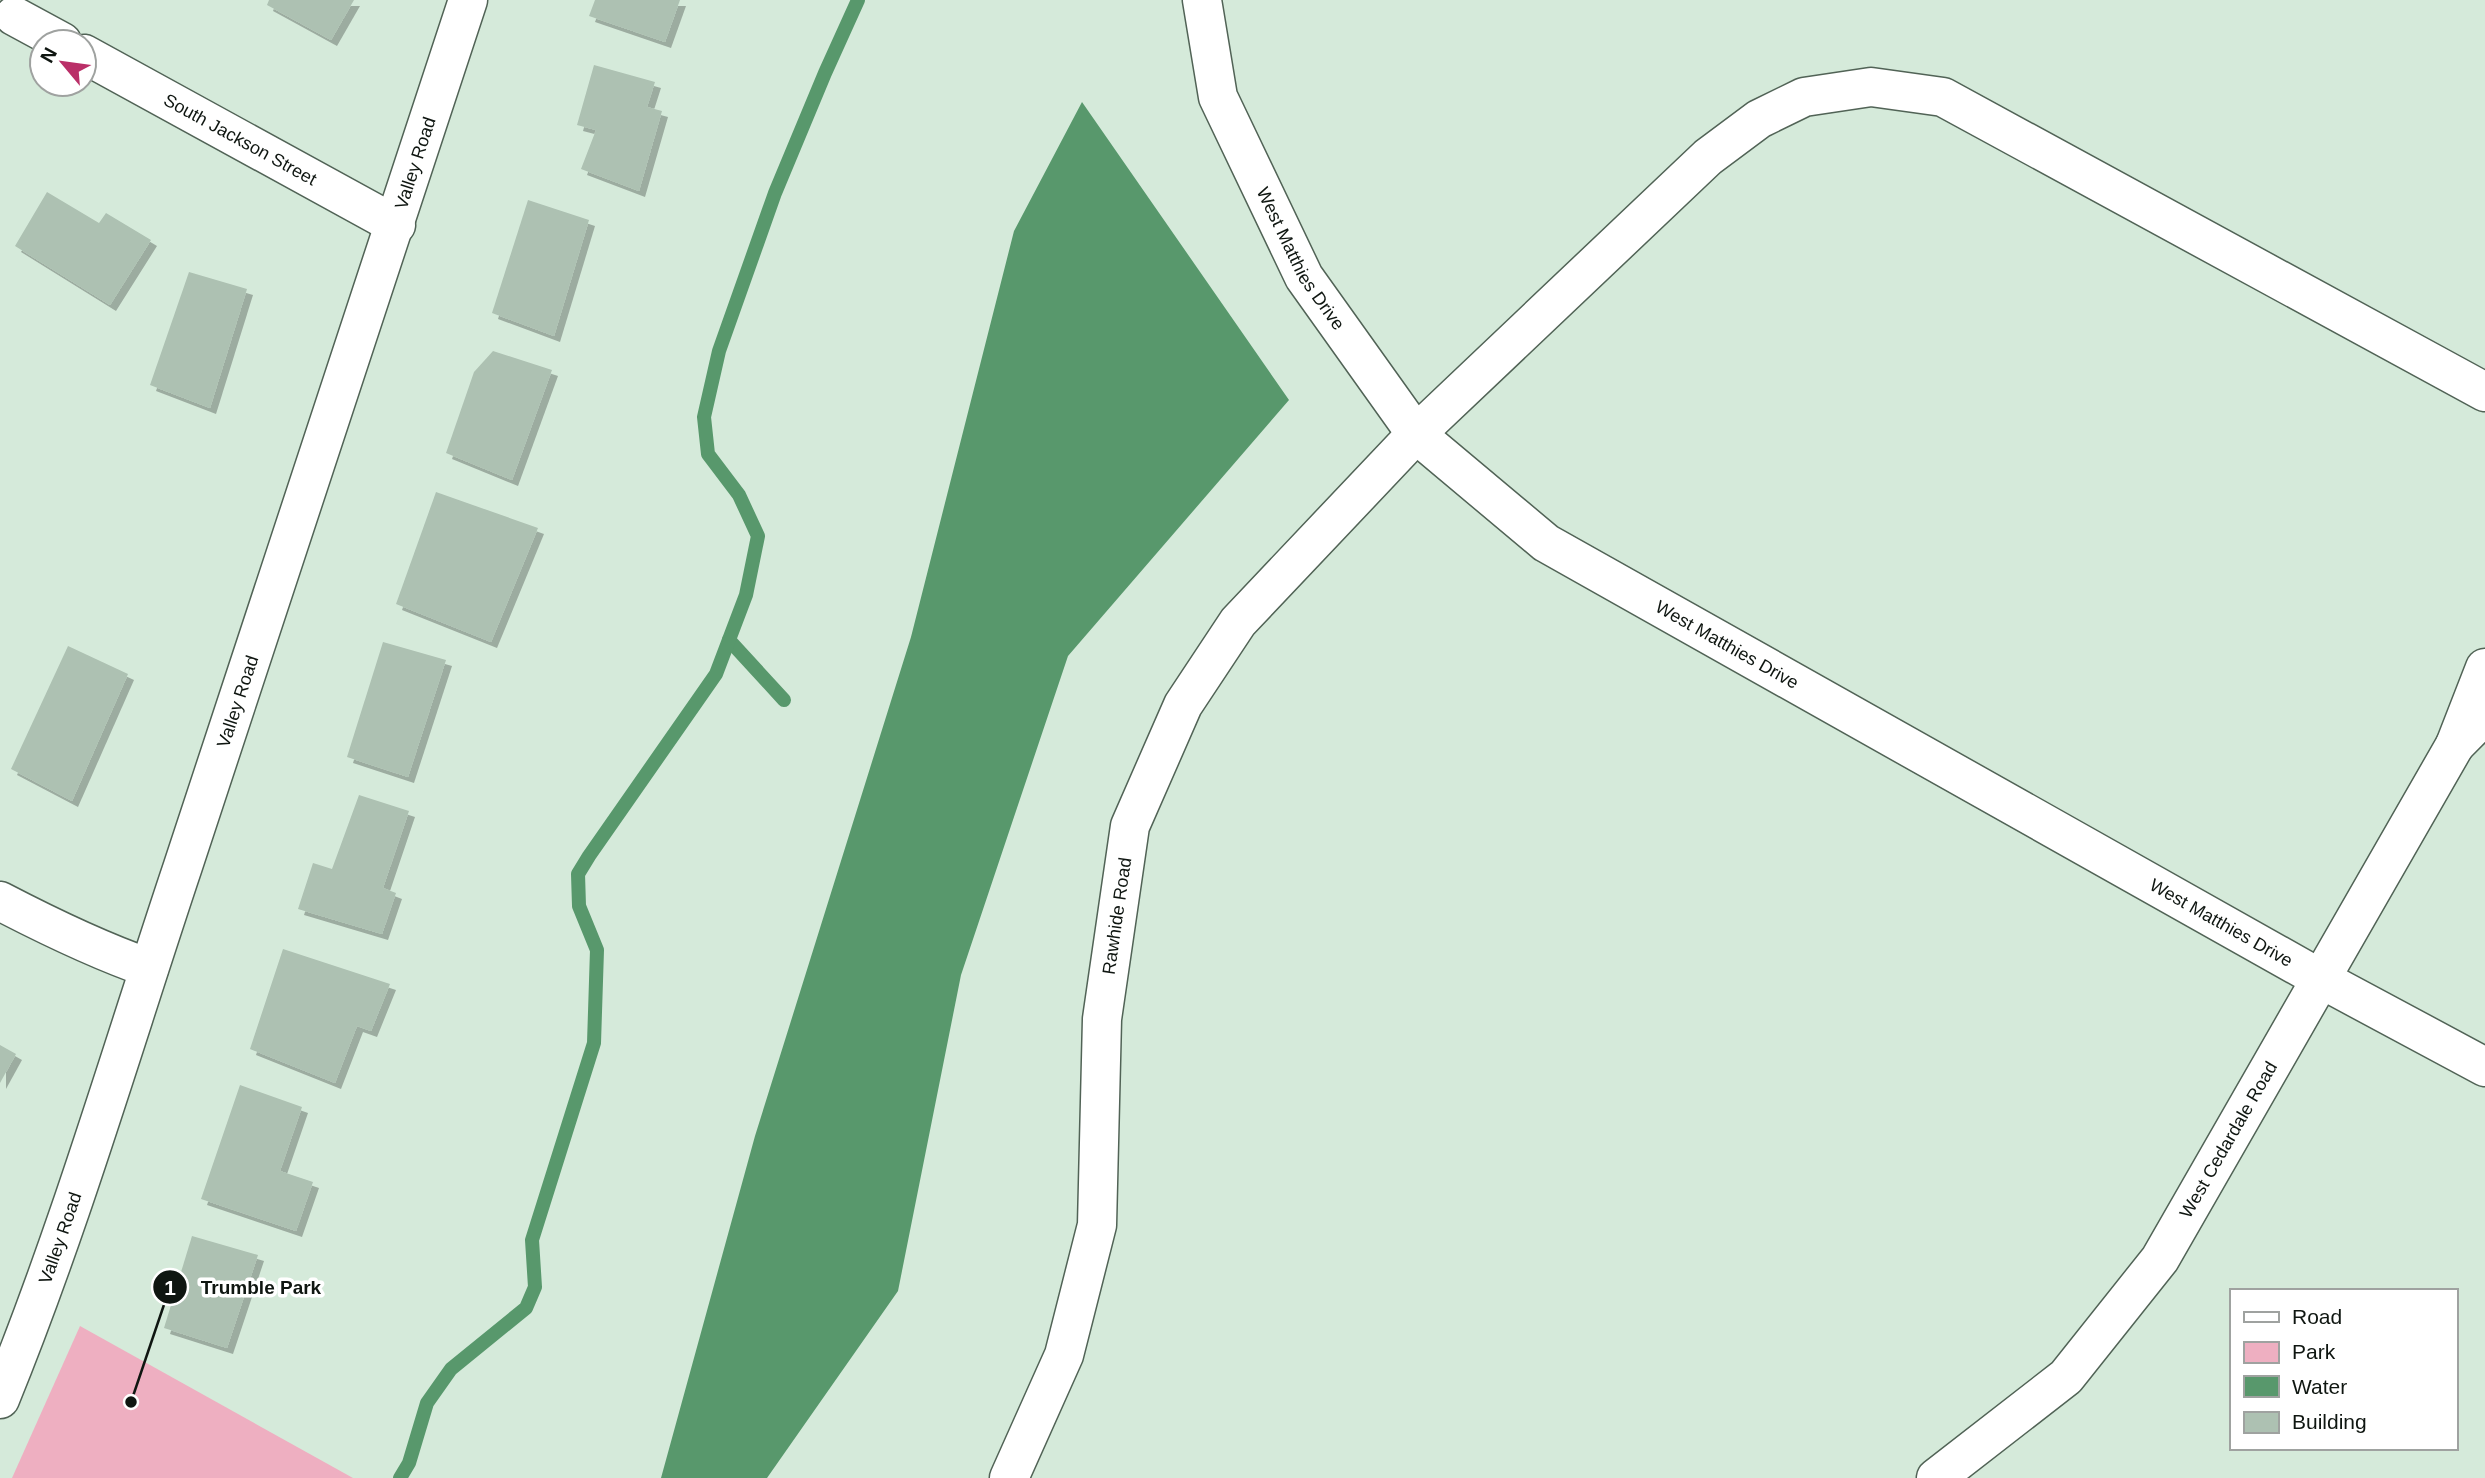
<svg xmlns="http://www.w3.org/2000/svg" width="2485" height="1478" font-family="Arial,sans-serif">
	<defs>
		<filter id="shadow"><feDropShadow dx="6" dy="6" stdDeviation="0" flood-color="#0004"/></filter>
	</defs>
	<rect width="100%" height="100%" fill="#d5eada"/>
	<!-- green -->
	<polygon fill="#eeafc1" points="80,1326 353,1478 12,1478"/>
	<!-- water -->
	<polygon fill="#58986c" points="1082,102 1289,400 1068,656 961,975 898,1291 767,1478 661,1478 755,1136 911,637 1014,231"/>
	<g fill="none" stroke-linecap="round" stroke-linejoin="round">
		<!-- stream -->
		<g stroke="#58986c" stroke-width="14">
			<polyline points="729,640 784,700"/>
			<polyline points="400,1478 409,1463 427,1403 451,1369 526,1308 535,1287 532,1240 594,1043 597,950 579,906 578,874 589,856 716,674 746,595 758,536 739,495 708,454 704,417 719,351 775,193 825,73 858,0"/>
		</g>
	</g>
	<!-- building -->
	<g fill="#adc1b2" filter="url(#shadow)">
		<polygon points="269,0 354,0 331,40 267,5"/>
		<polygon points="595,0 680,0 665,42 589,16"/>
		<polygon points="594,65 655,82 647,107 662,111 639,191 581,169 596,130 577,125"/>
		<polygon points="47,192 99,223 106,213 151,240 110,305 15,246"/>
		<polygon points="528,200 589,220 554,336 492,313"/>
		<polygon points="189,272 247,289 210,408 150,385"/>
		<polygon points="493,351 552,370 512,480 446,453 474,372"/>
		<polygon points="436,492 538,528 491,642 396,604"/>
		<polygon points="383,642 446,660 408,777 347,757"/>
		<polygon points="68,646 128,674 72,801 11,769"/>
		<polygon points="359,795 409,811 383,888 396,893 382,934 298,909 313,863 332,869"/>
		<polygon points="283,949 390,984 371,1031 357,1026 335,1083 250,1049"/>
		<polygon points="0,1045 16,1054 0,1083"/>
		<polygon points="240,1085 302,1107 280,1171 313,1182 296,1231 201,1199"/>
		<polygon points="192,1236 258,1255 227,1348 164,1328"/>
	</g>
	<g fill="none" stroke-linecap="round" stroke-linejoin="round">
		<defs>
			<g id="minor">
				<path id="s1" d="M1202,0l16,97 86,180 112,157 130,109 775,436 164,88"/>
				<polyline points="14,16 62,42"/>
				<path id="s2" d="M84,54l312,171"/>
				<polyline points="2485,668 2455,745 2485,715"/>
				<path d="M0,901c48,25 97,49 149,67"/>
				<path id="s3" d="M0,1399c71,-174 123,-354 183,-533 96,-288 192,-576 285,-866"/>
				<path id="s4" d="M1009,1478l55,-123 33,-130 5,-206 28,-193 53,-121 55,-83 178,-188 292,-277 51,-38 45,-22 67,-10 72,10 542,295"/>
				<path id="s5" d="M1936,1478l130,-101 94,-118 295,-514"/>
			</g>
		</defs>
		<!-- minor casing -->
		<use href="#minor" stroke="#516356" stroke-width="41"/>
		<!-- minor -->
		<use href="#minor" stroke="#fff" stroke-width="38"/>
	</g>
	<g text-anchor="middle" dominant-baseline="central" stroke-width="7" stroke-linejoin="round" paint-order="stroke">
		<!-- street labels -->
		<g font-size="18" fill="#0f1611" stroke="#fff">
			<text stroke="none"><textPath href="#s2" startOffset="178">South Jackson Street</textPath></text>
			<text stroke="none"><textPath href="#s3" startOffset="1304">Valley Road</textPath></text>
			<text stroke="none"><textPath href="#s1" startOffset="280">West Matthies Drive</textPath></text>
			<text stroke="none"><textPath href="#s1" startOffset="868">West Matthies Drive</textPath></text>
			<text stroke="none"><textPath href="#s3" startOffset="737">Valley Road</textPath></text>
			<text stroke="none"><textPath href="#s4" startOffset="579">Rawhide Road</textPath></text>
			<text stroke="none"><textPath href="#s1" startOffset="1435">West Matthies Drive</textPath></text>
			<text stroke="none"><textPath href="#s5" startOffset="453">West Cedardale Road</textPath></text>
			<text stroke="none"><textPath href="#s3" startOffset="172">Valley Road</textPath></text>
		</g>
	</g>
	<!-- callouts -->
	<path fill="none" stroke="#0f1611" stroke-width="2.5" d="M131 1402L170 1287"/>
	<g fill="#0f1611" stroke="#fff" stroke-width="2.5">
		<circle cx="131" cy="1402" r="7"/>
		<circle cx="170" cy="1287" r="18"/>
	</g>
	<g font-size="21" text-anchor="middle" font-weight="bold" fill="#fff">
		<text x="170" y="1295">1</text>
	</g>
	<g font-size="19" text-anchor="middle" font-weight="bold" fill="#0f1611" stroke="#fff" stroke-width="7" stroke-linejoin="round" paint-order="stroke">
		<text x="261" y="1294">Trumble Park</text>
	</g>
	<!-- legend -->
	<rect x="2230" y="1289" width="228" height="161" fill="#ffffff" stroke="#9fa2a0" stroke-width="2"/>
	<rect x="2244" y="1312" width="35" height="10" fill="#ffffff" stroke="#9fa2a0" stroke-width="2"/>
	<text x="2292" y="1324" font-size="21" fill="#0f1611">Road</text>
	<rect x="2244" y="1342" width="35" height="21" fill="#eeafc1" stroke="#9fa2a0" stroke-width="2"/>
	<text x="2292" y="1359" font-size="21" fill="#0f1611">Park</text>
	<rect x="2244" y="1376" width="35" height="21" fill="#58986c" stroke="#9fa2a0" stroke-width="2"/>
	<text x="2292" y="1394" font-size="21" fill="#0f1611">Water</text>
	<rect x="2244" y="1412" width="35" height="21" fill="#adc1b2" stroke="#9fa2a0" stroke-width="2"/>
	<text x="2292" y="1429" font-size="21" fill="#0f1611">Building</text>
	<!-- north arrow -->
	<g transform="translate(63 63) rotate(299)"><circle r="33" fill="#ffffff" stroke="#9fa2a0" stroke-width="2"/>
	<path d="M0-5L12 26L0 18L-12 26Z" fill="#ba2f68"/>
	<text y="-10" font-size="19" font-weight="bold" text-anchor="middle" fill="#0f1611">N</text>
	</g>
</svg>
